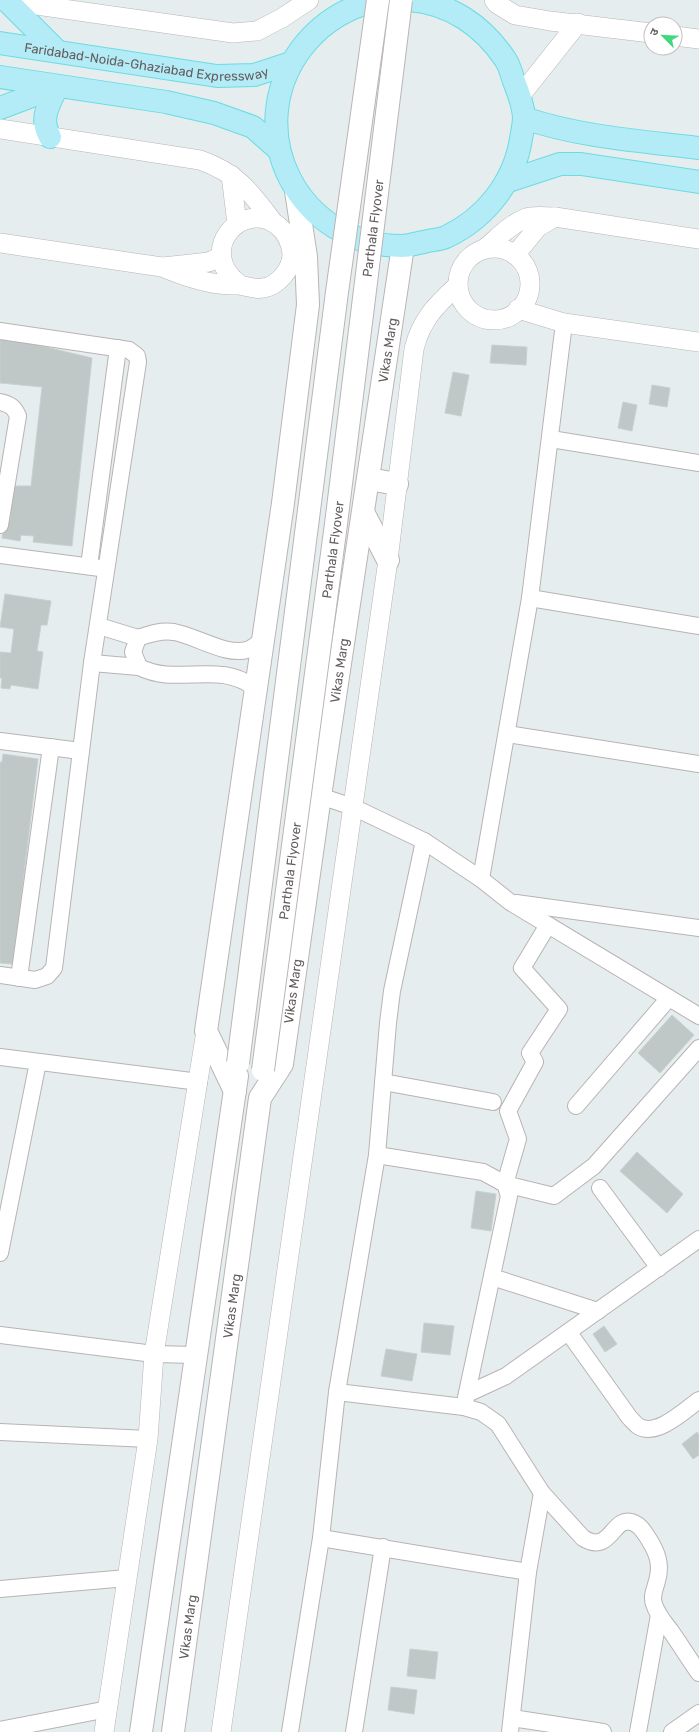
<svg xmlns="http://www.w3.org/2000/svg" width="699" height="1732" font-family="Rubik,'Noto Sans Devanagari',sans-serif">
	<rect width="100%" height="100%" fill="#e6edee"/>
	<!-- building -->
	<g fill="#c0c7c7" stroke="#c5d2d2">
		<polygon points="0,336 92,358 72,546 33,542 34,536 21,535 20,541 2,538 5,519 10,520 13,486 31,486 42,387 0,383"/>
		<polygon points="492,345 527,347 526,365 490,363"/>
		<polygon points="453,372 469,375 461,416 445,413"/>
		<polygon points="652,385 670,388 667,407 649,404"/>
		<polygon points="623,402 637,405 632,431 618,428"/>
		<polygon points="5,594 51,601 47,625 41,625 37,651 43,652 38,689 11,685 10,689 1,688 2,678 0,678 0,652 11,653 14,629 0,627"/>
		<polygon points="3,754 38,759 13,964 0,963 0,762 2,762"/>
		<polygon points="672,1015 694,1035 660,1073 638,1053"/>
		<polygon points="637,1152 683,1194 667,1213 620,1171"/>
		<polygon points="476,1191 496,1194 491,1231 471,1228"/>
		<polygon points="424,1323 454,1326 450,1355 421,1352"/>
		<polygon points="604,1326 617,1344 605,1352 593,1334"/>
		<polygon points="386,1349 417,1354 412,1381 381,1376"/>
		<polygon points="697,1432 699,1435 699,1455 693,1459 682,1444"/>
		<polygon points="410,1649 438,1652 435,1679 407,1676"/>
		<polygon points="391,1687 417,1690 414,1714 388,1710"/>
	</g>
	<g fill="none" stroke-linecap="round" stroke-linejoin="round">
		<defs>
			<g id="minor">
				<polyline points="0,331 129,350 137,356 138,362 92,663 54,968 47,976 35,980 0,975"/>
				<path d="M0,402c10,2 14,5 18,14l-18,109"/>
				<polyline points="551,439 699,463"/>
				<polyline points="0,555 100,568"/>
				<polyline points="89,566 118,348"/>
				<polyline points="530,598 699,626"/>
				<polyline points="99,626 138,638"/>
				<polyline points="92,663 139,667"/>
				<path d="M256,689c-37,-30 -78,-2 -117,-22l-6,-15 5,-14c11,-4 23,-8 36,-6 22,4 52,24 73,18 6,-2 11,-7 16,-10"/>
				<polyline points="507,734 699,764"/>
				<polyline points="0,741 81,751"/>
				<polyline points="320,796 353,807 424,841 481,879 510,902 699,1016"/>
				<polyline points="481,879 530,598 564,323"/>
				<polyline points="516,903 699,928"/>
				<polyline points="548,925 522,968 559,1009 530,1053 535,1062 508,1111 518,1139 505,1184 554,1196 594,1166 699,1048"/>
				<polyline points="19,978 51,747"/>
				<polyline points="0,1057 199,1082"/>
				<polyline points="383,1082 493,1102"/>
				<polyline points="576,1106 669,998"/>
				<polyline points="377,1155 483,1172 505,1184 509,1196 464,1407"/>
				<polyline points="600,1188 659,1268"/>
				<polyline points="0,1253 38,1062"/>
				<polyline points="492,1277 598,1311"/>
				<path d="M569,1333l60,84c3,3 6,7 9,9 18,12 47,-16 61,-26"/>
				<polyline points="0,1335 154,1354 196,1355"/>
				<path d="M337,1392l127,15 17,5 17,12 44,69 41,45c29,18 29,-25 51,-15 7,3 10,9 14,15 9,14 14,26 9,43 -2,8 -6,15 -3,23 3,10 10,18 16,26 10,14 19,29 29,43"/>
				<polyline points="467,1394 506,1376 699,1239"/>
				<polyline points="0,1432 148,1439"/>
				<polyline points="321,1538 528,1572"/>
				<polyline points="0,1589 127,1578"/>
				<polyline points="512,1718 603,1732"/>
				<polyline points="0,1730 108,1709"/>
				<polyline points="290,1732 321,1538 337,1392 377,1155 388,1023 392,991 424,841"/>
				<polyline points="354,1732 383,1547"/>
				<polyline points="510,1732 528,1572 542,1493"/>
				<polyline points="638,1732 659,1615"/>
				<polyline points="672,1732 699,1713"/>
			</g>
			<g id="tertiary">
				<polyline points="0,0 233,33 257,31 282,18 309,0"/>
				<polyline points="494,0 497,4 515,15 550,21 651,33"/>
				<polyline points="675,36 699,39"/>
				<polyline points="520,96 578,23"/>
				<path d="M0,129l200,31c37,13 50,31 73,62"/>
				<polyline points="231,175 237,224"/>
				<path d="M0,243l162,24c19,8 38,15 58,17 7,1 13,1 19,1 8,1 15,5 24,3 15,-2 29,-19 29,-34 -1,-12 -6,-22 -15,-29 -36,-26 -82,27 -37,60"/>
				<circle cx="494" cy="284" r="36"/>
				<path d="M484,249c13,-10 26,-25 42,-31 8,-3 20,-1 29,-1l144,22"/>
				<polyline points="515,255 538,227 555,217"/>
				<polyline points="163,267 209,262 221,256"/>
				<polyline points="518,309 564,323 699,342"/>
				<polyline points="104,1732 148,1439 154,1354 206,1031"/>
				<path d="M221,1732l167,-1172 26,-211c7,-29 22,-44 44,-64"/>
			</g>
			<g id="secondary">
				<polyline points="369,479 397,484"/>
				<polyline points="364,514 388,560"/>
				<polyline points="235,1091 206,1031 283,503 308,305 306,257 296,191"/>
				<polyline points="141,1732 237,1076"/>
				<path id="s1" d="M173,1732l87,-634 22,-34 38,-268 83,-550"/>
			</g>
			<g id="primary">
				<path d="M387,0c-8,1 -16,2 -23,4 -25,8 -47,24 -63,45 -61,83 -2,197 101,197 7,0 15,-3 22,-4 7,-2 15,-2 22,-5 40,-19 68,-55 75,-98 1,-7 3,-15 3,-22 -1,-12 -5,-23 -9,-33 -3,-8 -5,-18 -10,-25 -22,-33 -55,-56 -96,-59"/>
				<polyline points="7,1 57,51"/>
				<path id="s2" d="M0,43l217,33 37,-1 37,-12"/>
				<polyline points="0,77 166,102 214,113 253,127 279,150"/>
				<polyline points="0,108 56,87"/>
				<path d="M524,118c56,19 116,23 175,30"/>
				<path d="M50,137c-11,-19 -1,-32 7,-50"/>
				<polyline points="508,181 560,164 581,164 699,182"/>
			</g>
		</defs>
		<!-- minor casing -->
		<use href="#minor" stroke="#b9b3b3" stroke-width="18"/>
		<!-- tertiary casing -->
		<use href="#tertiary" stroke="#b9b3b3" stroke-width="20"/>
		<!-- secondary casing -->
		<use href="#secondary" stroke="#bbb4b5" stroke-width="24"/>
		<!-- primary casing -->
		<use href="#primary" stroke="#6adce2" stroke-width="24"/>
		<!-- minor -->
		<use href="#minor" stroke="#fff" stroke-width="16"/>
		<!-- tertiary -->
		<use href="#tertiary" stroke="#fff" stroke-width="19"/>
		<!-- secondary -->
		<use href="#secondary" stroke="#fff" stroke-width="22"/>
		<!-- primary -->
		<use href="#primary" stroke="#b3ebf6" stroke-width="22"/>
		<defs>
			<g id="secondary-bridge">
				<polyline points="238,1063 337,292 378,0"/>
				<path id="s3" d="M263,1070l73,-546 65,-524"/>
			</g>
		</defs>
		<!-- secondary-bridge casing -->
		<use href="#secondary-bridge" stroke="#bbb4b5" stroke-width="24" stroke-linecap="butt"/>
		<!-- secondary-bridge -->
		<use href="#secondary-bridge" stroke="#fff" stroke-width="22"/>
	</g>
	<g text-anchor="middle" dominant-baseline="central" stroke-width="3" stroke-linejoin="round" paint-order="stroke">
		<!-- street labels -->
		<g font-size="13" fill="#645d5e" stroke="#fff">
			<text stroke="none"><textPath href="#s2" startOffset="148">Faridabad-Noida-Ghaziabad Expressway</textPath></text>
			<text stroke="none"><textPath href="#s3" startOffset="849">Parthala Flyover</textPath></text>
			<text stroke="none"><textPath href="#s1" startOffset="1402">Vikas Marg</textPath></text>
			<text stroke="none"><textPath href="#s3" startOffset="525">Parthala Flyover</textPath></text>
			<text stroke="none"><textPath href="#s1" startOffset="1078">Vikas Marg</textPath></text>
			<text stroke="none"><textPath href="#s3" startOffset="201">Parthala Flyover</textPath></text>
			<text stroke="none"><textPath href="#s1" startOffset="754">Vikas Marg</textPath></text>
			<text stroke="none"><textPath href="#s1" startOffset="430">Vikas Marg</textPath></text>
			<text stroke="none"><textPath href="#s1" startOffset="106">Vikas Marg</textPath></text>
		</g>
	</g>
	<!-- north arrow -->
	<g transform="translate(663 36) rotate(294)"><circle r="19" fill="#ffffff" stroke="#c1bebf"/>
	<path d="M0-3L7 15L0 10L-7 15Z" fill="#43d780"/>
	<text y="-6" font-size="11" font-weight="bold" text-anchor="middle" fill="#645d5e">उ</text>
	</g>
</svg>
